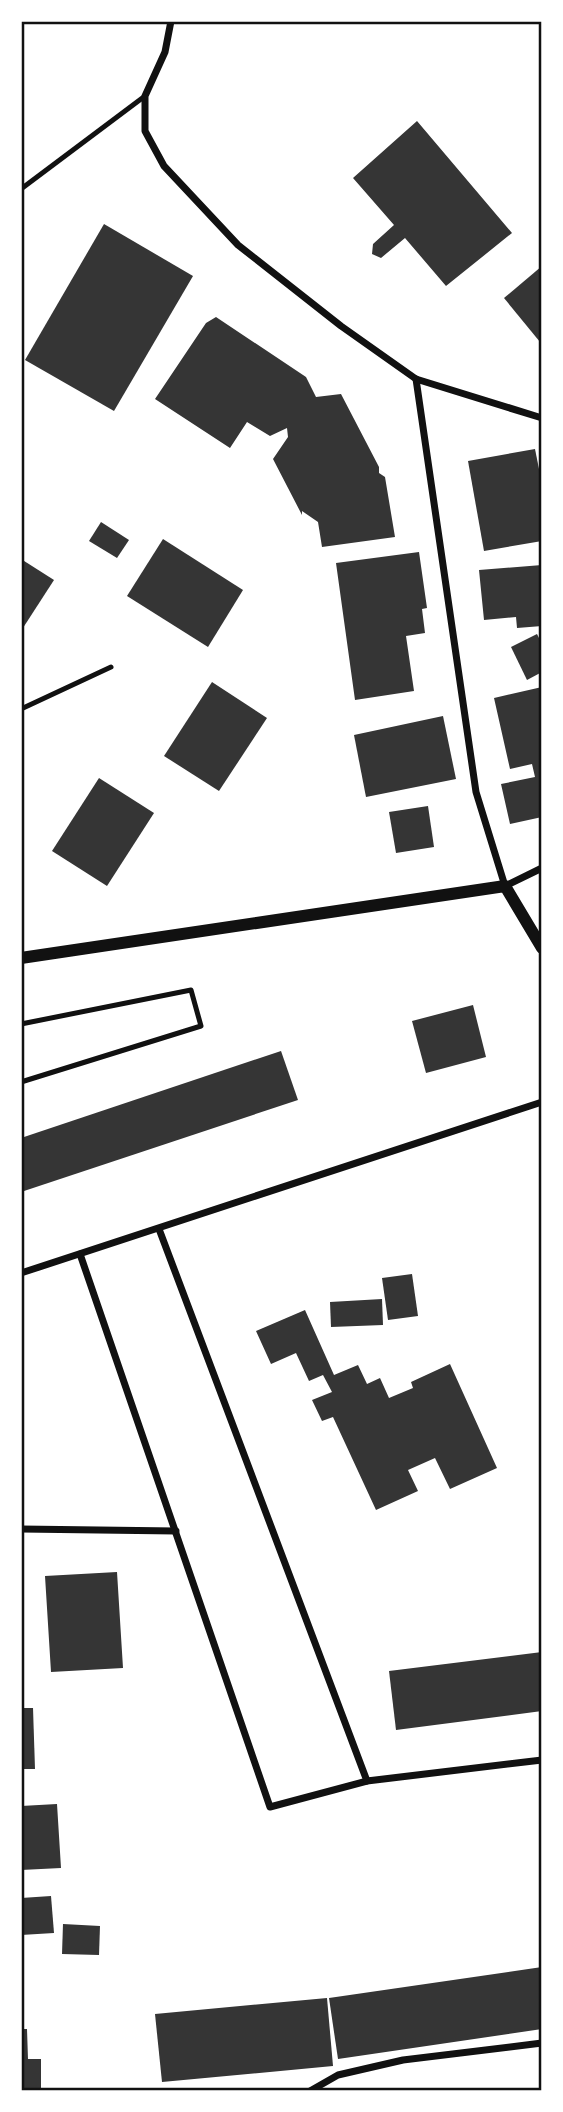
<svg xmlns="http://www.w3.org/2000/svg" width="563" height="2112" font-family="Karla,sans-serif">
	<rect width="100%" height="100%" fill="#fff"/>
	<!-- building -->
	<g fill="#353535">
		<polygon points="417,121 512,233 446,286 405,238 381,258 372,254 373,244 394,225 353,178"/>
		<polygon points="104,224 193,276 114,411 25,360"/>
		<polygon points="542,266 542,340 540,342 504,298"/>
		<polygon points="216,317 306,377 316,397 341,394 379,467 379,473 385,477 395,537 322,547 318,522 302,511 302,515 273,459 288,437 287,428 270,436 247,422 230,448 155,399 206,323"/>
		<polygon points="535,449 542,484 542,541 484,551 468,461"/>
		<polygon points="101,522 129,540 117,558 89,541"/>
		<polygon points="163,539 243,590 208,647 127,596"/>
		<polygon points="419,552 427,608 422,609 425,633 406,636 414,691 355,700 336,563"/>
		<polygon points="21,559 54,580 21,631"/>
		<polygon points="542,565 542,626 517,628 516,617 484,620 479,570"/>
		<polygon points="537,634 542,644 542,672 527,680 511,647"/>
		<polygon points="212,682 267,718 219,791 164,756"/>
		<polygon points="542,687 542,817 510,824 501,784 535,777 532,764 510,769 494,698"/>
		<polygon points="443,716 456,779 366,797 354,735"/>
		<polygon points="99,778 154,813 107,886 52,851"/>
		<polygon points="428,806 434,847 396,853 389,812"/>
		<polygon points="473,1005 486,1057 426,1073 412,1021"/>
		<polygon points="281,1051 298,1100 21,1192 21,1138"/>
		<polygon points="412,1274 418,1316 388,1320 382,1278"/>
		<polygon points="382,1299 383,1325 331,1327 330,1302"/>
		<polygon points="305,1310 334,1375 358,1365 367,1384 380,1378 389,1398 413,1388 411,1382 450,1364 497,1468 450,1489 435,1458 408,1470 418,1491 376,1510 333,1417 322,1421 312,1400 332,1392 323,1375 309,1381 296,1353 271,1364 256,1331"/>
		<polygon points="117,1572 123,1668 51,1672 45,1576"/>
		<polygon points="542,1652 542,1711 396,1730 389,1671"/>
		<polygon points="21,1708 33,1708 35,1769 21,1769"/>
		<polygon points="57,1804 61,1868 21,1870 21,1806"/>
		<polygon points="51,1896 54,1933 21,1935 21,1898"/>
		<polygon points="63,1924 100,1926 99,1955 62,1954"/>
		<polygon points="542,1967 542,2029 338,2059 329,1998"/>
		<polygon points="327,1998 333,2066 162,2082 155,2014"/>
		<polygon points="21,2029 27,2029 28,2059 41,2059 41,2091 21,2091"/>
	</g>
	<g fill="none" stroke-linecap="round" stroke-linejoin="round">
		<!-- service -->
		<g stroke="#111" stroke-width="5">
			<polyline points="21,189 145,96"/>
			<polyline points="21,709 111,667"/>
			<polyline points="21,1024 191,990 201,1026 21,1082"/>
		</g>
		<!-- minor -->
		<g stroke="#111" stroke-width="7">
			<polyline points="171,21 165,52 145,96 145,131 164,166 238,245 341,326 416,379 542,418"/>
			<polyline points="416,379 476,792 505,886 542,868"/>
			<polyline points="80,1254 270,1807 367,1781 159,1229"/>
			<polyline points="21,1273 542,1102"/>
			<polyline points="21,1529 176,1531"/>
			<polyline points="367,1781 542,1760"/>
			<polyline points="310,2091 338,2075 403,2060 542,2043"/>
		</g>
		<!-- tertiary -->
		<polyline stroke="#111" stroke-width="12" points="21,958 505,886 542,948"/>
	</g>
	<!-- border -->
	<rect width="563" height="2112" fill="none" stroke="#ffffff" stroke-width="46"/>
	<rect x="23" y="23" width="517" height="2066" fill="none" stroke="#111" stroke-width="2.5"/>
</svg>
